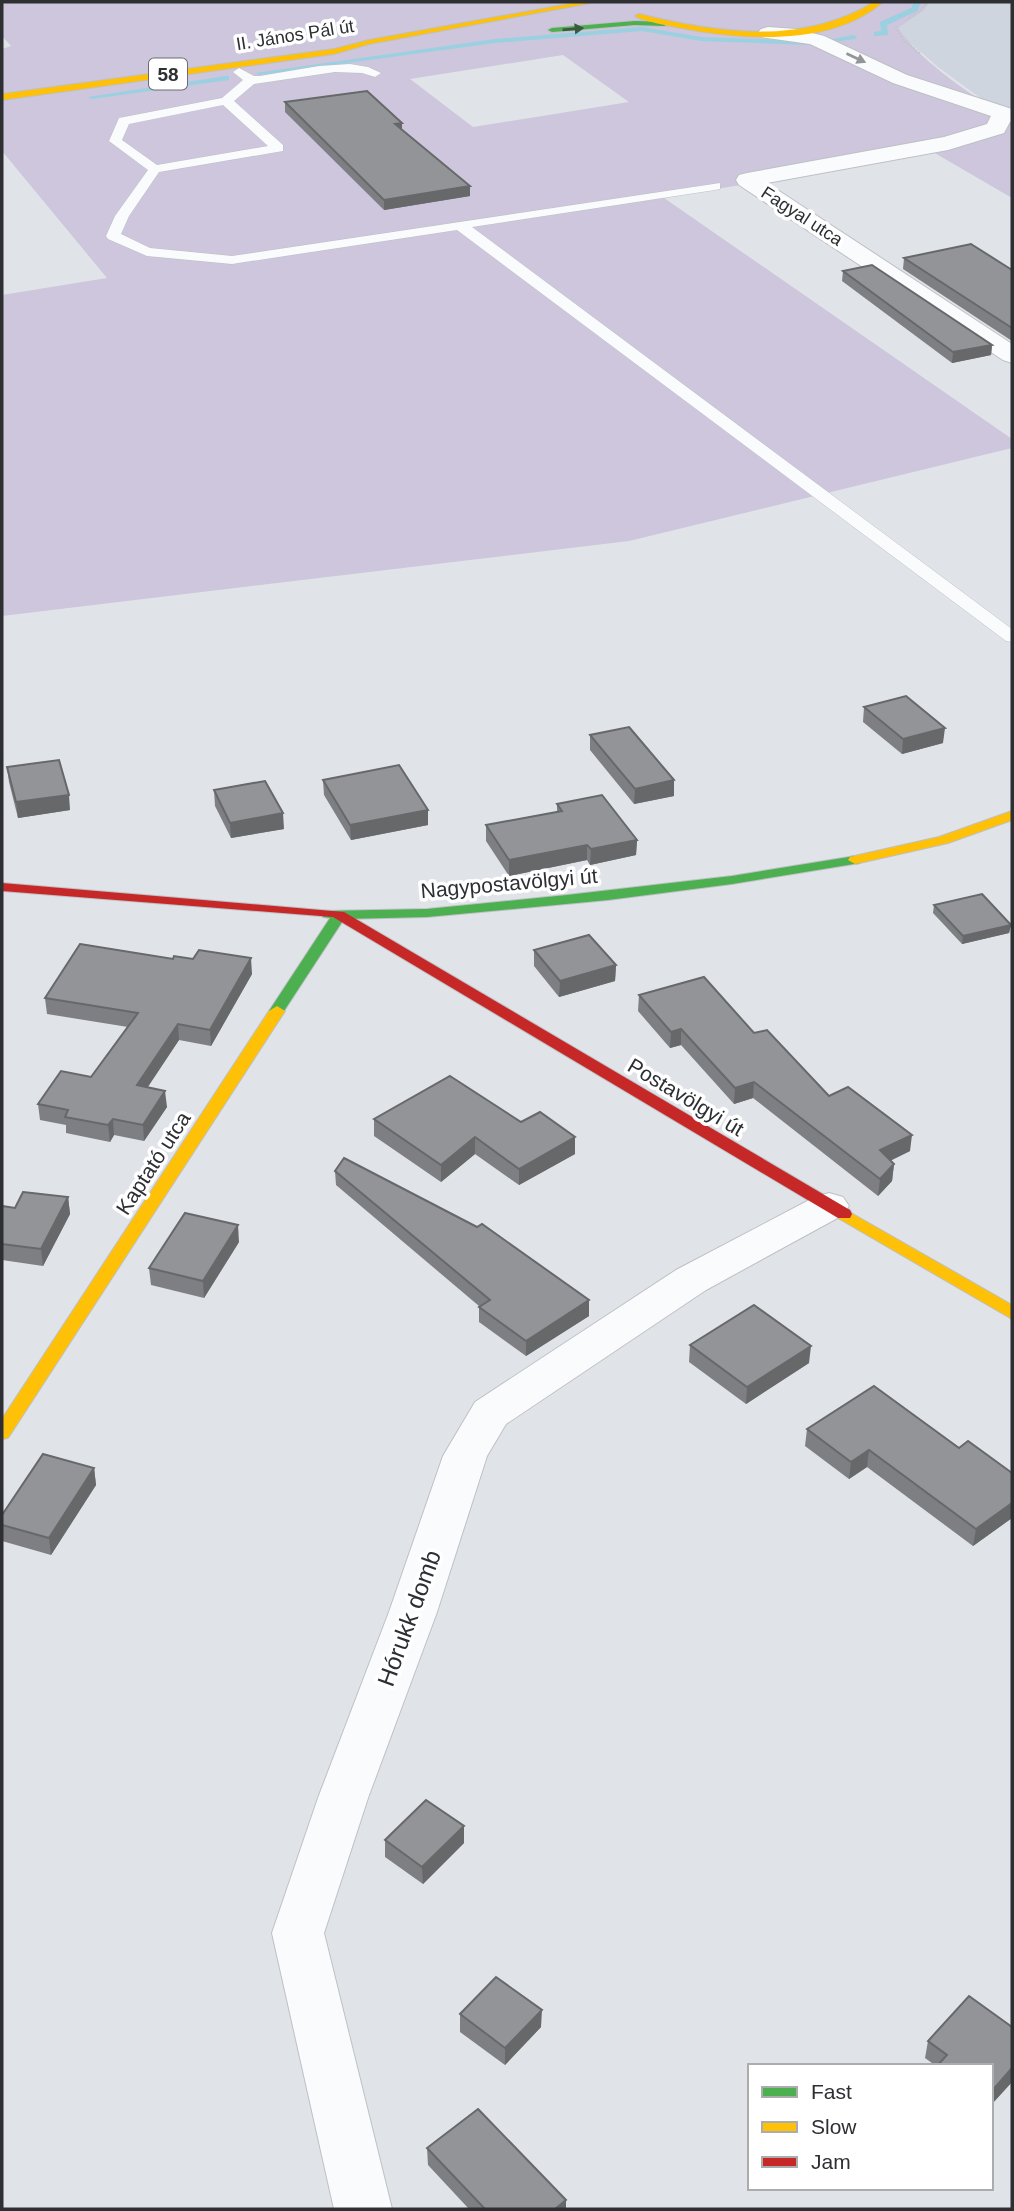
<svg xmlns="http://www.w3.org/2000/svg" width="1014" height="2211" font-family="Helvetica,sans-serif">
	<rect width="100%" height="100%" fill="#e0e3e8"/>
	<!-- built -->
	<polygon fill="#ced5df" points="930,2 1012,2 1012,121 938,67 906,39 897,27 924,10"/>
	<!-- green -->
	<path fill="#cdc6dc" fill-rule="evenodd" d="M2,2h928l-6,8 -26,18c27,38 75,67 114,93v77l-79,-46 -269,46 348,241v9l-383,93 -627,75v-321l105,-17 -105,-127v-102l9,-3 -9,-10zM563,55l66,47 -156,25 -63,-48z"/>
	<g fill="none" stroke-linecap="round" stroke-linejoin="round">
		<!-- stream -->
		<g fill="#9bd0e1" fill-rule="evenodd">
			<polygon points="914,2 921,2 917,11 887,25 888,35 874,36 874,32 881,31 880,22 911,8"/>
			<polygon points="642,27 701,37 808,41 812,43 808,45 701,41 642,31 495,43 259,75 255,73 495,39"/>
			<polygon points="853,35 857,37 856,39 832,42 828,40"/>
			<polygon points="226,76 229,76 229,80 92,99 88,97"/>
		</g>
		<defs>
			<path id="lane" d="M350,64l18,3 13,6 -6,4 -13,-4 -27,-1 -81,12 -20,17 49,44v6l-124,21 -30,44 -8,18 29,14 82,8 488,-73v6l-5,1 -243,37 540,402v13l-6,-1 -549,-411 -225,34 -85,-8 -39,-17 -2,-3 9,-20 33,-46 -39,-29 10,-23 103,-20 21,-18 -10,-8 6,-4 15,8h6l59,-10zM223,105l45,41 -111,19 -35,-25 7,-16z"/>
			<g id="street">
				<polygon points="768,27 796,29 824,36 907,75 1012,109 1012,122 1010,122 1004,133 948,150 767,183 1012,344 1012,363 1003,360 739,185 736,180 739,175 747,173 944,137 987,124 991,116 893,83 810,44 761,37 758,33 761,29"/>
				<polygon points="829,1193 843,1197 849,1206 843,1215 706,1290 506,1424 487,1456 437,1612 368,1798 324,1933 392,2209 334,2209 272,1933 318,1798 389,1612 443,1456 475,1402 676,1270 815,1197"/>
			</g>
			<g id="fast">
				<polygon points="635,21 664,22 668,24 664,26 635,25 552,32 548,30 552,28"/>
				<polygon points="855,856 862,860 860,863 732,884 608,900 427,917 344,919 282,1014 272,1014 269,1011 330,918 323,917 321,914 323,911 427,909 567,895 732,876"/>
			</g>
			<g id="slow">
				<polygon points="580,2 596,2 369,44 334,54 2,100 2,94 334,49 369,40"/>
				<path d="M874,2h9c-53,45 -138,38 -202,26 -15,-3 -33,-5 -46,-12l4,-2c78,19 163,32 235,-12z"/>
				<polygon points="1012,811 1012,820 948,843 855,864 848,860 850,857 939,837"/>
				<polygon points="277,1006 285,1011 8,1438 2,1439 2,1419 269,1011"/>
				<polygon points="844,1209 1012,1305 1012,1319 838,1218 836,1214 838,1210"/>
			</g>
			<polygon id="jam" points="2,883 344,912 850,1210 852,1214 850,1218 838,1218 333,917 2,891"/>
		</defs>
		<!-- lane casing -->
		<use href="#lane" stroke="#bec0c4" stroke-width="1"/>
		<!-- street casing -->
		<use href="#street" stroke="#bec0c4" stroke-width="2"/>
		<!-- fast casing -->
		<use href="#fast" stroke="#bec0c4" stroke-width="2"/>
		<!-- slow casing -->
		<use href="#slow" stroke="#bec0c4" stroke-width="2"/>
		<!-- jam casing -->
		<use href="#jam" stroke="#bec0c4" stroke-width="2"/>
		<!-- path -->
		<g stroke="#c2c3c6" stroke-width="2.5" stroke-dasharray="1 2.5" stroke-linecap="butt">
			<polyline points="906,20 922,10 927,2"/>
			<polyline points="896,27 903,40 920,53"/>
		</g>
		<!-- lane -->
		<use href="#lane" fill="#fafbfc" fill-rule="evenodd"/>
		<!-- street -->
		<use href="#street" fill="#fafbfc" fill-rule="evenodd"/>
		<!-- fast -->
		<use href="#fast" fill="#4caf50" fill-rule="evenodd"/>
		<!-- slow -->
		<use href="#slow" fill="#ffc107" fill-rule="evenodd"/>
		<!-- jam -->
		<use href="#jam" fill="#c62828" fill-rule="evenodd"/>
	</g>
	<!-- wall -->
	<g fill="#7e7f83">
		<polygon points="285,102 402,130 470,186 470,196 384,210 285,112"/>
		<polygon points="904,258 1012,270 1012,341 903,269"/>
		<polygon points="843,271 992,345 991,355 952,363 842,281"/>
		<polygon points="864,707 943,743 902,754 863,722"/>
		<polygon points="590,735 674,796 634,804 590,750"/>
		<polygon points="7,767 70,810 18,818 9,782"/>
		<polygon points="323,780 428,825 351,840 324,795"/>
		<polygon points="214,790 284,829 231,838 215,806"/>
		<polygon points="557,804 637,840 636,855 590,865 587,860 509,876 486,841 486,825 557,812"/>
		<polygon points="934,905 1011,925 1009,933 962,944 933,913"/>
		<polygon points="534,950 616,965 615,981 559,997 534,966"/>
		<polygon points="252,974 211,1046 179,1040 148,1087 167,1107 144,1141 114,1135 110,1142 66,1133 66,1125 40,1120 38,1104 91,1077 128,1027 47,1014 45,998"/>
		<polygon points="639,995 754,1033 829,1096 910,1151 890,1161 894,1164 892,1181 878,1196 753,1098 734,1104 681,1045 670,1048 638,1011"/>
		<polygon points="374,1119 521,1122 575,1154 519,1185 475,1154 441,1182 374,1136"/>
		<polygon points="335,1171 589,1316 526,1356 479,1322 479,1306 336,1185"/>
		<polygon points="68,1197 70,1214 43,1266 2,1260 2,1206 15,1208"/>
		<polygon points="239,1242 204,1298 151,1285 149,1268"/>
		<polygon points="690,1345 809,1363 746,1404 689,1362"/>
		<polygon points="807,1429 959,1448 1012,1473 1012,1518 973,1546 867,1467 849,1479 805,1446"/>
		<polygon points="94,1468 96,1485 51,1555 2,1541 2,1515"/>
		<polygon points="385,1840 464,1843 423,1884 385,1857"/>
		<polygon points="460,2014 541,2027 505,2065 460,2032"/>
		<polygon points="1012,2027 1012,2082 991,2105 991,2066 936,2066 925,2058 928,2041"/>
		<polygon points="427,2148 566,2209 469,2209 428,2165"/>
	</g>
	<!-- shaded-wall -->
	<g fill="#66686a">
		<polygon points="402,123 402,133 395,124"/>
		<polygon points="470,186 470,196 384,210 384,200"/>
		<polygon points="992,345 991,355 952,363 953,352"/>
		<polygon points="945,728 943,743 902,754 903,739"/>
		<polygon points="674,780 674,796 634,804 635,789"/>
		<polygon points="69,795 70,810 18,818 16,802"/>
		<polygon points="428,810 428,825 351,840 350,825"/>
		<polygon points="283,813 284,829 231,838 230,823"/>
		<polygon points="637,840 636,855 590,865 591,849"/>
		<polygon points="587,845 587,860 509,876 509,860"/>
		<polygon points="1011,925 1009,933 962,944 963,936"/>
		<polygon points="251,958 252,974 211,1046 210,1030"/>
		<polygon points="616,965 615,981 559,997 560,981"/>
		<polygon points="178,1024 179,1040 138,1101 137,1085"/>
		<polygon points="681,1029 681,1045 670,1048 671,1032"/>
		<polygon points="754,1082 753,1098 734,1104 735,1088"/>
		<polygon points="165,1091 167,1107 144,1141 143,1125"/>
		<polygon points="113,1119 114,1135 110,1142 108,1125"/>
		<polygon points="912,1135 910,1151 879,1166 880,1150"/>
		<polygon points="475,1137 475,1154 441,1182 441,1165"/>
		<polygon points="575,1137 575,1154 519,1185 519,1169"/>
		<polygon points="894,1164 892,1181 878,1196 880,1179"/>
		<polygon points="68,1197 70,1214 43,1266 41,1249"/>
		<polygon points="238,1225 239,1242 204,1298 203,1281"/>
		<polygon points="589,1300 589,1316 526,1356 526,1341"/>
		<polygon points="811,1346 809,1363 746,1404 747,1387"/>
		<polygon points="869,1450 867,1467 849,1479 851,1462"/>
		<polygon points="94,1468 96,1485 51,1555 49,1538"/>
		<polygon points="1012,1503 1012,1518 973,1546 976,1529"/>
		<polygon points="464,1826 464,1843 423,1884 422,1867"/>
		<polygon points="542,2010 541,2027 505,2065 505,2048"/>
		<polygon points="1012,2068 1012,2082 991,2105 991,2092"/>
		<polygon points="566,2200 566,2209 555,2209"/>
	</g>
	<!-- building -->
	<g fill="#929498" stroke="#66686a" stroke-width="2">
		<polygon points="367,91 402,123 395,124 470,186 384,200 285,102"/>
		<polygon points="971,244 1012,270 1012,328 904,258"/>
		<polygon points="872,265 992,345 953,352 843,271"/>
		<polygon points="906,696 945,728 903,739 864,707"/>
		<polygon points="629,727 674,780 635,789 590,735"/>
		<polygon points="59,760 69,795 16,802 7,767"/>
		<polygon points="399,765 428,810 350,825 323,780"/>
		<polygon points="265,781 283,813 230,823 214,790"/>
		<polygon points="602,795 637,840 591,849 587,845 509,860 486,825 562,811 557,804"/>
		<polygon points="982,894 1011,925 963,936 934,905"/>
		<polygon points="589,935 616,965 560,981 534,950"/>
		<polygon points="80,944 173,959 174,956 193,959 199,950 251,958 210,1030 178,1024 137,1085 165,1091 143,1125 113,1119 108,1125 65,1117 68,1110 38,1104 61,1071 91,1077 138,1013 45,998"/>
		<polygon points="704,977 754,1033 767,1030 829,1096 848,1087 912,1135 880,1150 894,1164 880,1179 754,1082 735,1088 681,1029 671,1032 639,995"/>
		<polygon points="450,1076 521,1122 540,1112 575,1137 519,1169 475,1137 441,1165 374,1119"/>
		<polygon points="344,1158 477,1227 482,1224 589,1300 526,1341 479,1307 490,1300 335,1171"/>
		<polygon points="23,1192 68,1197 41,1249 2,1244 2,1206 15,1208"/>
		<polygon points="185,1213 238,1225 203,1281 149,1268"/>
		<polygon points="754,1305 811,1346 747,1387 690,1345"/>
		<polygon points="874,1386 959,1448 968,1441 1012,1473 1012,1503 976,1529 869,1450 851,1462 807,1429"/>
		<polygon points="43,1454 94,1468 49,1538 2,1525 2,1515"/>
		<polygon points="426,1800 464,1826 422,1867 385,1840"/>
		<polygon points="496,1977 542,2010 505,2048 460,2014"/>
		<polygon points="969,1996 1012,2027 1012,2068 991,2092 991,2066 937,2066 947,2055 928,2041"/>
		<polygon points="478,2109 566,2200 555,2209 485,2209 427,2148"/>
	</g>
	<!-- one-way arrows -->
	<defs><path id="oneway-solid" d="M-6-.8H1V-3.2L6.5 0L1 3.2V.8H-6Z" transform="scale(1.75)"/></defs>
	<use fill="#385c3d" href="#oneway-solid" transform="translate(573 29) rotate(-5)"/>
	<use fill="#949598" href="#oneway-solid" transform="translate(856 58) rotate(25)"/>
	<g text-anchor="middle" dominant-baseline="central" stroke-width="7" stroke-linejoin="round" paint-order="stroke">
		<!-- far-street labels -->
		<g font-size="18" fill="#2d2f33" stroke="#fff">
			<text transform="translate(295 35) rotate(-9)">II. János Pál út</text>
			<text transform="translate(802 216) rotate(33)">Fagyal utca</text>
		</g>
		<!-- shield labels -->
		<rect fill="#fff" stroke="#6c6d70" stroke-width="2" x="149" y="58.5" width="38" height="31" rx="5"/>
		<g font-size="19" font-weight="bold" fill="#2d2f33">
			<text x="168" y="74">58</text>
		</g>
		<!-- street labels -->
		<g font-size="21" fill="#2d2f33" stroke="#fff">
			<text transform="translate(509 883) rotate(-5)">Nagypostavölgyi út</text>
			<text transform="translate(686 1097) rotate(31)">Postavölgyi út</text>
			<text transform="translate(153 1163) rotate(-57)">Kaptató utca</text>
		</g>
		<!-- near-street labels -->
		<g font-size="24" fill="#2d2f33" stroke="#fff">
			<text transform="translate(409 1618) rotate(-70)">Hórukk domb</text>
		</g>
	</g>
	<!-- border -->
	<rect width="1014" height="2211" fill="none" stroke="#2d2f33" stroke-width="7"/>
	<!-- legend -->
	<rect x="748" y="2064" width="245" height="126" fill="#ffffff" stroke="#abacad" stroke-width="2"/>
	<rect x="762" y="2087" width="35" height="10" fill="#4caf50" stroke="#abacad" stroke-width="2"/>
	<text x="811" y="2099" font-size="21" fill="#2d2f33">Fast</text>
	<rect x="762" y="2122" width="35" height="10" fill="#ffc107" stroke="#abacad" stroke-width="2"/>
	<text x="811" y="2134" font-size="21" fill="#2d2f33">Slow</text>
	<rect x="762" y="2157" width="35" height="10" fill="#c62828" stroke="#abacad" stroke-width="2"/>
	<text x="811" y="2169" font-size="21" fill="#2d2f33">Jam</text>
</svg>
